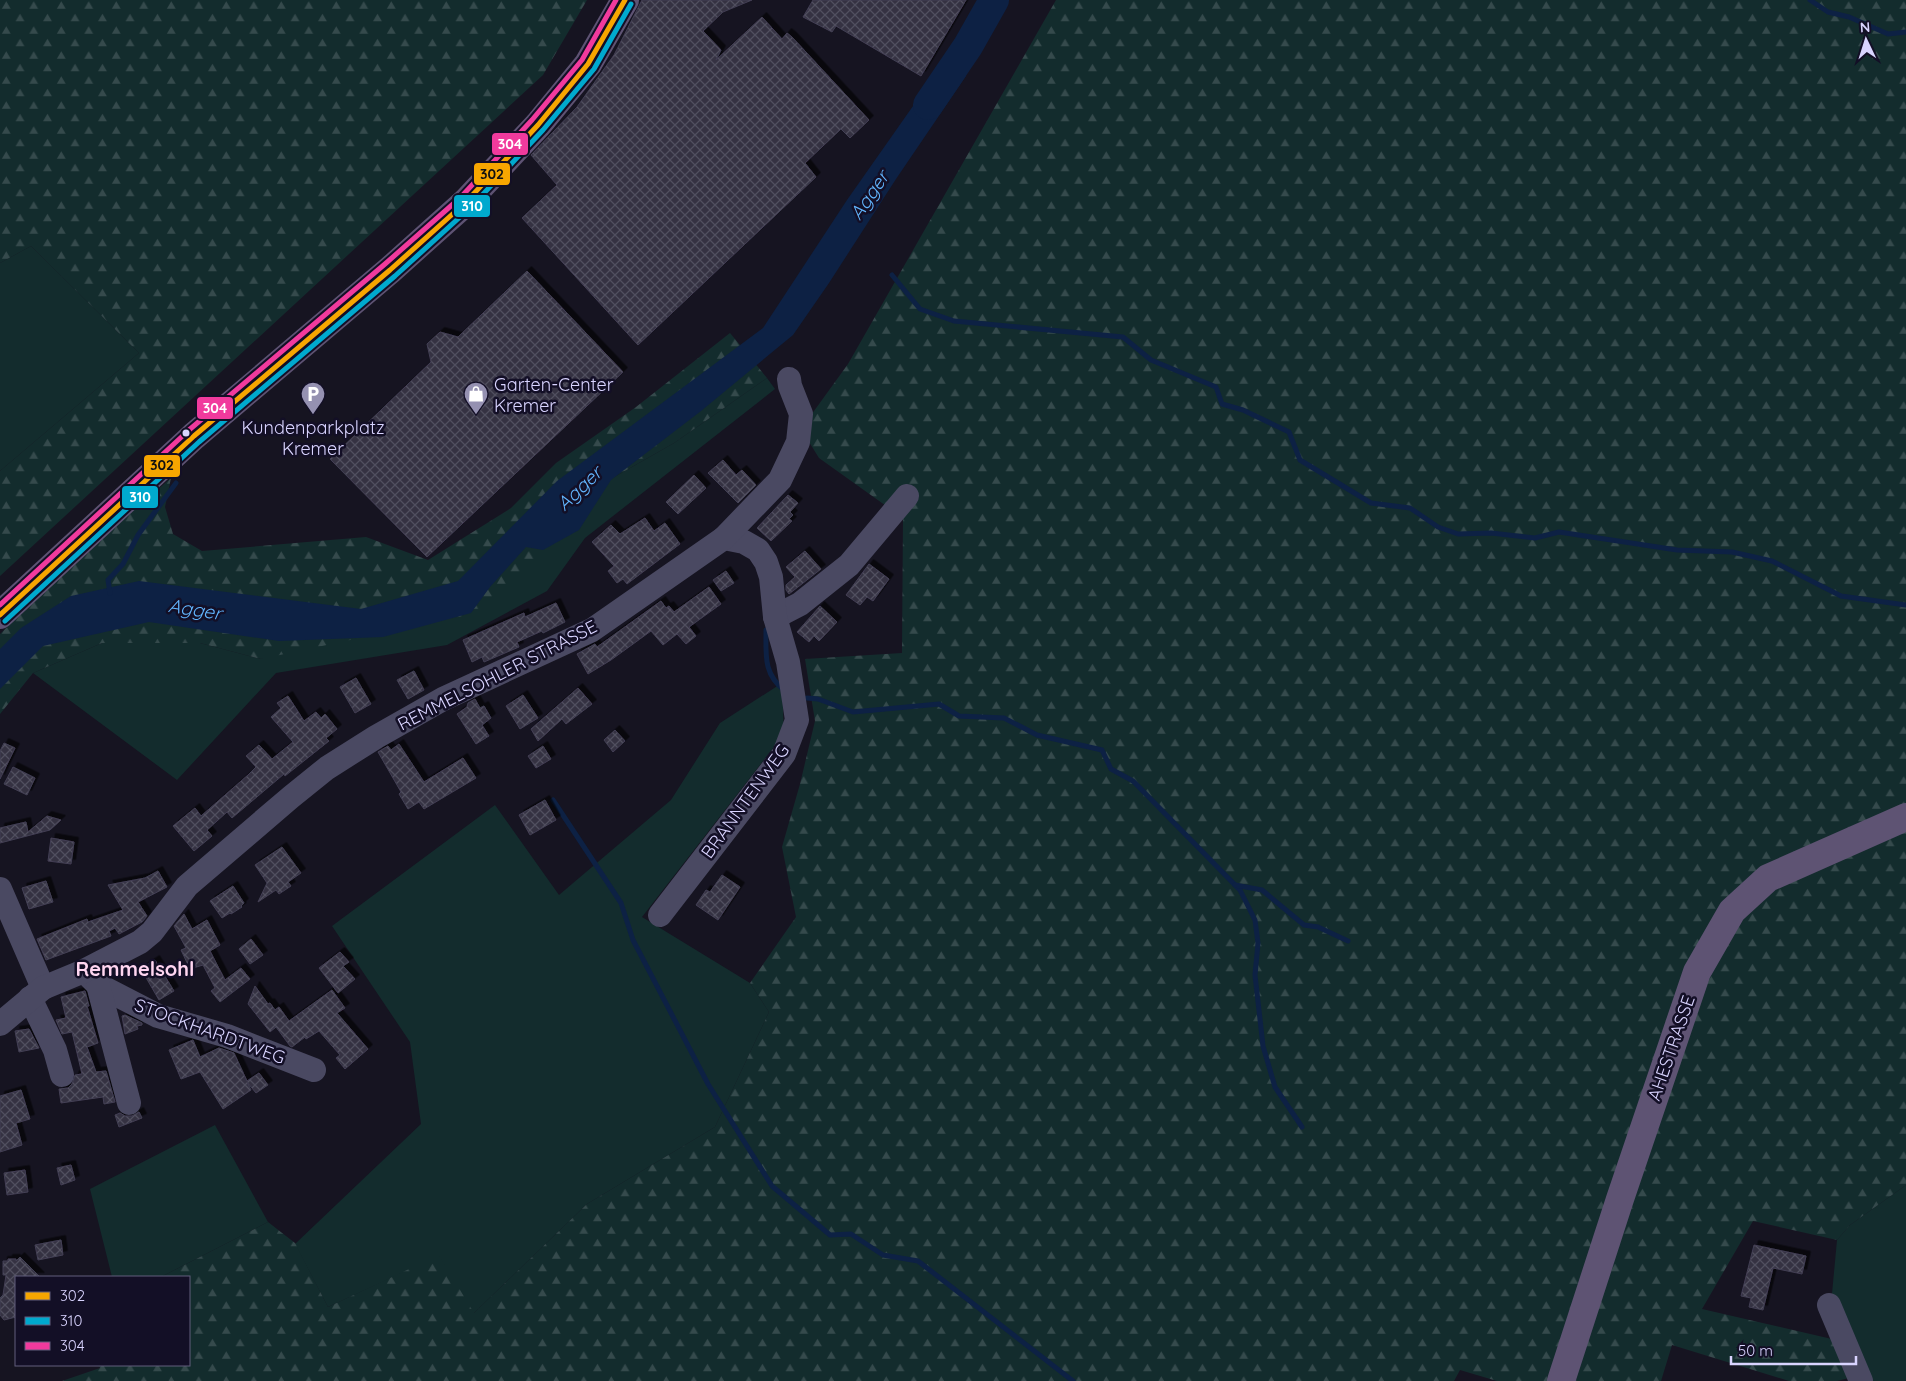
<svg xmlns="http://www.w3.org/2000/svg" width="1906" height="1381" font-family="Quicksand,sans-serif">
	<defs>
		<pattern id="forest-firs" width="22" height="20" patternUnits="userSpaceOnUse" patternTransform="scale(1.25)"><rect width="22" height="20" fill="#132c2d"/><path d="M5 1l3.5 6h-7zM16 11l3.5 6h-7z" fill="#354a4c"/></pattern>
		<pattern id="building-cross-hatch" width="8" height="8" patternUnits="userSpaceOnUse" patternTransform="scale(1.25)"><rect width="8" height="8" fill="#343243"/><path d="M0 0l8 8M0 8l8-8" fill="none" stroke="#514f5f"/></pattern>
		<filter id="shadow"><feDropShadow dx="4.5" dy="-4.5" stdDeviation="0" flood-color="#0009"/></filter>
	</defs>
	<rect width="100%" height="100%" fill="#161421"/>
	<!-- green -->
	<g fill="#132c2d">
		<polygon points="31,246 139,353 0,471 0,263"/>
		<polygon points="767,378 775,389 585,538 547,591 447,645 276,673 177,780 33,673 102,643 200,643 261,659 609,480 674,443"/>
		<polygon points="782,683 784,734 642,917 750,983 769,1012 715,1127 587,1204 473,1314 439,1256 328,1307 295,1244 421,1124 410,1042 332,926 495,805 559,895 671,800 720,723"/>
		<polygon points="215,1125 268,1222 161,1277 112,1277 90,1189"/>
		<polygon points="1906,1185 1906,1381 1871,1381 1831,1304 1837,1240 1850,1225"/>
	</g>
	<!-- forest -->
	<g fill="url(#forest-firs)">
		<polygon points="0,0 587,0 543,75 0,576 0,471 139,353 31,246 0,263"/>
		<polygon points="1056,0 1906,0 1906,1185 1850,1225 1837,1240 1753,1221 1702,1309 1836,1340 1853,1377 1837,1381 1789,1381 1672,1345 1661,1381 1497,1381 1460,1370 1454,1381 62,1381 100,1368 99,1365 189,1365 189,1277 161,1277 268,1222 295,1243 328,1307 439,1255 474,1313 587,1204 715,1127 769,1012 750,983 796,917 782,847 800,784 815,721 805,659 902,653 903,518 819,458 801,429 848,364"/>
		<polygon points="730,333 767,378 674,443 609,480 570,533 472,614 261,659 200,643 102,643 33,673 0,714 0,634 72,564 171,478 165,507 173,534 202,551 366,537 428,560 511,508 556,463 636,407"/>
	</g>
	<!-- water -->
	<polygon fill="#0d2144" points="939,69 966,76 896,179 829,283 793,335 701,411 611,480 579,530 543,550 526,547 490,587 471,613 383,637 279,641 149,622 43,646 0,689 0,649 21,628 71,596 139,581 361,609 458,581 557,481 763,328 847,200"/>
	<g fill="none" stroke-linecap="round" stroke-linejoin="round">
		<!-- stream -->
		<g stroke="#0d2144" stroke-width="5">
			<polyline points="1810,0 1828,12 1849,17 1888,34 1906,32"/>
			<polyline points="892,275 920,309 954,321 1123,337 1151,360 1216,387 1222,404 1243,410 1289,432 1300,460 1371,503 1410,508 1438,527 1458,534 1491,533 1535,538 1559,532 1677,550 1732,552 1772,561 1841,596 1906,605"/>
			<polyline points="110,593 108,580 123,564 138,535 176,483"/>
			<path d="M766,630c0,25 -3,44 19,61"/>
			<polyline points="807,698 818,699 853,712 939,704 959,716 1004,718 1037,735 1102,750 1111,769 1133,781 1240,890 1255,920 1258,943 1255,975 1263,1046 1275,1087 1302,1127"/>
			<polyline points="553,800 621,903 633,940 708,1084 772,1186 830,1235 851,1234 883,1255 918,1261 1073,1381"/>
			<polyline points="1235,885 1262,890 1304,925 1318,927 1348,941"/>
		</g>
		<!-- river -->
		<polyline stroke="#0d2144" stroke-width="30" points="928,105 968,46 994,0"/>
	</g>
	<!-- building -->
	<g fill="url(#building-cross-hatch)" stroke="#433f54" filter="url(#shadow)">
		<polygon points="642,0 752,0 723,12 703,31 721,50 716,60 762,17 782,39 787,33 792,37 869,120 850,138 841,129 805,163 816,177 638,345 522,218 557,185 531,155 577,107 614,55"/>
		<polygon points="813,0 966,0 921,76 836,26 832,32 803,17"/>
		<polygon points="527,271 623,372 427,557 330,459 431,362 427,344 440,332 458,337"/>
		<polygon points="723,460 736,475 742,470 756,485 738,503 708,473"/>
		<polygon points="694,475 706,488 678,514 666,502"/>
		<polygon points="788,495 798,503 790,512 793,515 789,519 792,521 771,541 757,528"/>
		<polygon points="645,518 654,531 665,523 680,544 627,584 623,579 617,583 608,571 614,566 592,542 611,525 620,534"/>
		<polygon points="805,551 821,569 789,594 786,590 786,585 795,577 786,567"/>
		<polygon points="869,564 889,579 873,601 867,597 860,605 846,595"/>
		<polygon points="726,571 734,583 721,591 713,580"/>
		<polygon points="709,587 721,604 689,627 696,636 686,644 677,634 663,645 651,631 611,660 588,674 577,654 595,644 597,647 661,601 666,608 669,606 674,612"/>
		<polygon points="556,603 565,622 543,633 542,631 517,642 519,647 484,662 482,657 472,662 463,640 524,613 525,617"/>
		<polygon points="820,606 837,622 819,641 814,636 809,642 797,632"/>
		<polygon points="414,671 424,690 408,699 397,680"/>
		<polygon points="356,678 371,704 355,713 340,687"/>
		<polygon points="578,688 592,704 566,724 562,719 538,741 531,729"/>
		<polygon points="523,695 538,718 520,729 506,706"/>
		<polygon points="288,696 304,721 316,712 321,718 325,714 337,729 326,738 329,741 285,776 284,774 232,818 227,812 207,830 212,836 194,851 173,826 195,808 201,816 248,775 256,767 246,756 259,745 272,759 293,742 271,717 281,708 277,703"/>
		<polygon points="475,699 480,708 484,706 491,718 482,725 489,736 476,744 457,714 467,707 468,703"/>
		<polygon points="615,730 625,741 613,752 604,740"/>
		<polygon points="4,743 15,748 0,779 0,751"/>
		<polygon points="399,744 424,782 463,758 476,778 424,809 419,802 408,809 399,794 401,792 378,752 388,746 391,750"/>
		<polygon points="543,746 551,759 536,768 528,756"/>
		<polygon points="13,767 35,778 27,795 4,784"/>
		<polygon points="545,800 556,820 530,835 519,815"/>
		<polygon points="47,816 61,820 50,830 0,843 0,828 26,822 28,832"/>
		<polygon points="51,838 74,842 71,864 48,861"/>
		<polygon points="282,847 301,873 288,882 291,886 279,894 276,890 258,902 267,883 255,865"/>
		<polygon points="158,871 167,887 138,902 147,916 142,922 119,934 115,928 109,931 111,936 46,960 37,939 87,919 88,922 123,910 108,885 145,878"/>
		<polygon points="722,875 740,887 718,920 696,905 706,890 710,892"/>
		<polygon points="46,881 53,902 29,909 22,888"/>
		<polygon points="233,886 244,903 241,906 242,907 231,914 230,913 222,918 210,901"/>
		<polygon points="184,914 192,929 207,920 220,945 210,951 225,980 241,968 250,979 220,1002 211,991 215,988 203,965 190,969 181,950 186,948 174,926"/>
		<polygon points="251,939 263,955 250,964 239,949"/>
		<polygon points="340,952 349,962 343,966 355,979 338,993 319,968"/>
		<polygon points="155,960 174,991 159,1000 141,969"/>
		<polygon points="255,986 268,1004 270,1003 275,1010 279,1007 289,1021 332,990 345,1008 337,1013 368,1049 345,1069 336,1058 340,1055 319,1031 306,1039 305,1037 292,1047 290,1046 276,1027 270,1032 248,1004"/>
		<polygon points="85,991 89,1006 87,1006 98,1043 87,1047 96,1072 106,1071 115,1102 104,1104 103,1097 61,1103 59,1089 68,1088 72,1084 75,1075 82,1074 72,1032 62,1034 56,1020 66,1018 61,997"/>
		<polygon points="125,1015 142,1023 142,1025 137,1026 138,1029 125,1034 122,1016"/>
		<polygon points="29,1029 39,1048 19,1052 15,1031"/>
		<polygon points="193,1040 200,1057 219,1048 234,1053 247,1081 259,1073 268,1085 256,1093 247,1082 251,1090 223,1109 200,1072 181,1079 169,1050"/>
		<polygon points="21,1090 30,1119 16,1123 22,1145 0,1152 0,1096"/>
		<polygon points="139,1112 142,1118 119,1127 115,1115 120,1113 125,1116 132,1116"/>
		<polygon points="71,1165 75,1180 61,1185 57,1168"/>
		<polygon points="25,1170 28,1192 7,1195 4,1173"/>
		<polygon points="61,1240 63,1255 38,1260 35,1245"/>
		<polygon points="1754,1245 1806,1256 1802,1274 1773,1268 1763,1310 1749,1307 1751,1298 1741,1296"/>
		<polygon points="20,1257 40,1277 16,1277 16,1317 4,1320 0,1315 0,1298 3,1295 6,1275 3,1275 3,1261 8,1261 8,1259 16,1259 16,1261"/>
	</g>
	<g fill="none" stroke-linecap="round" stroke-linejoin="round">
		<!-- minor -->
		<g stroke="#4a4962" stroke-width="24">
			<polyline points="775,617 800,604 849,565 907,496"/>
			<polyline points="0,889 43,988"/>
			<polyline points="660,915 784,754 797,720 788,662 775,617 771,577 766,562 758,550 744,542 724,538"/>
			<polyline points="84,971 98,985 158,1016 227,1036 314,1070"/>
			<polyline points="98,985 129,1103"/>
			<polyline points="30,998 55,1050 62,1075"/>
			<polyline points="0,1024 43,988 84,971 140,942 152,932 187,886 291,797 327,768 376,737 443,699 592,630 724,538 780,480 798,442 801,414 790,386 789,379"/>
			<polyline points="1829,1305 1861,1381"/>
		</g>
		<!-- major -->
		<g stroke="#5e5373" stroke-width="28">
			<polyline points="0,615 194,436 390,270 466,202 538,125 588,64 625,0"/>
			<polyline points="1561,1381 1620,1199 1697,972 1732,911 1768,878 1906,817"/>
		</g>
		<defs>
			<polyline id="bus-1" points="0,615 194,436 390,270 466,202 538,125 588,64 625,0"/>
			<polyline id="bus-2" points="5,621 199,442 395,276 471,207 543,130 594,69 631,4"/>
			<polyline id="bus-3" points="0,605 189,430 385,264 461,197 532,120 582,60 616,0"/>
		</defs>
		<!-- bus-1 casing -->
		<use href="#bus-1" stroke="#130f26" stroke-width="9"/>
		<!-- bus-2 casing -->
		<use href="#bus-2" stroke="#130f26" stroke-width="9"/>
		<!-- bus-3 casing -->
		<use href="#bus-3" stroke="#130f26" stroke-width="9"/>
		<!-- bus-1 -->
		<use href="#bus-1" stroke="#f7a600" stroke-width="5"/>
		<!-- bus-2 -->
		<use href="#bus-2" stroke="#00a9ce" stroke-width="5"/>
		<!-- bus-3 -->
		<use href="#bus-3" stroke="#f13a9d" stroke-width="5"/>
	</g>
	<!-- icons -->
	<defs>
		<symbol id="parking-pin" viewBox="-11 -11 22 30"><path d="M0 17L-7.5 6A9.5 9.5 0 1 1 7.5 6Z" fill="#9591b1" stroke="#130f26"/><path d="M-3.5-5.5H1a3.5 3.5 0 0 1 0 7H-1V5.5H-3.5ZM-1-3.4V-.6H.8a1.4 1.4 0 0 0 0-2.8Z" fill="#fff"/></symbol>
		<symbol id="shop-pin" viewBox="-11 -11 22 30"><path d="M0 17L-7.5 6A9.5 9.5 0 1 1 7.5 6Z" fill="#9591b1" stroke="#130f26"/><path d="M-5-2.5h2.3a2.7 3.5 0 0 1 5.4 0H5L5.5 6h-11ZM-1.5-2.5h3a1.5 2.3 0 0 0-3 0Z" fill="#fff"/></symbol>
	</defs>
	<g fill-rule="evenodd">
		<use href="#parking-pin" x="299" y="380" width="28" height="38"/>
		<use href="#shop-pin" x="462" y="380" width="28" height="38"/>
	</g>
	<!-- markers -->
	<circle fill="#d9d4ff" stroke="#130f26" stroke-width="2" cx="186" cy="433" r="4.5"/>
	<g text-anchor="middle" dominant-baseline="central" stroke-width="5" stroke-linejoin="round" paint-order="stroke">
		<!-- poi labels -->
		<g font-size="18" fill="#d9d4ff" stroke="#130f26" text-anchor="start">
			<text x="494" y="384">Garten-Center<tspan x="494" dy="21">Kremer</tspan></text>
			<text x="313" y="427" text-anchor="middle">Kundenparkplatz<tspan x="313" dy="21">Kremer</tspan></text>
		</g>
		<!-- street labels -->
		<g font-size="18" fill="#d9d4ff" stroke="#130f26">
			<text transform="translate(497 675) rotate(-27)">REMMELSOHLER STRASSE</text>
			<text transform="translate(745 801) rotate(-54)">BRANNTENWEG</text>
			<text transform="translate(210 1031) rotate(20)">STOCKHARDTWEG</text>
			<text transform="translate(1671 1048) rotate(-71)">AHESTRASSE</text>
		</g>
		<!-- water labels -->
		<g font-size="19" font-style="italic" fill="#62b6ff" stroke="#130f26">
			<text transform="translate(869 195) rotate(-56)">Agger</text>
			<text transform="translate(579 488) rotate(-44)">Agger</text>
			<text transform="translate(195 609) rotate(9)">Agger</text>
		</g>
		<!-- quarter labels -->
		<g font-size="20" font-weight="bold" fill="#ffd6f0" stroke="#130f26">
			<text x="135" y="968">Remmelsohl</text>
		</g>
	</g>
	<g stroke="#130f26" stroke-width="2">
		<rect x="491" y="132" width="38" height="24" rx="5" fill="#f13a9d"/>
		<rect x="473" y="162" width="38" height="24" rx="5" fill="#f7a600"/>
		<rect x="453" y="194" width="38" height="24" rx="5" fill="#00a9ce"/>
		<rect x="196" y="396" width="38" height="24" rx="5" fill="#f13a9d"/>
		<rect x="143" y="454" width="38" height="24" rx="5" fill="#f7a600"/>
		<rect x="121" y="485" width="38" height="24" rx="5" fill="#00a9ce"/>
	</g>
	<g font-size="14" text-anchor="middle" font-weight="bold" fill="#fff">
		<text x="510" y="149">304</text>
		<text x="472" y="211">310</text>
		<text x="215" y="413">304</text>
		<text x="140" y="502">310</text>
	</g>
	<g font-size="14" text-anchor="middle" font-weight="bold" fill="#111">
		<text x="492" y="179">302</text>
		<text x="162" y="470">302</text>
	</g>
	<!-- legend -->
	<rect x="15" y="1276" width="175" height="90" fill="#130f26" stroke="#625e7d"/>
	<rect x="25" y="1292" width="25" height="8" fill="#f7a600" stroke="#625e7d"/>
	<text x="60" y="1301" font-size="15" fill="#d9d4ff">302</text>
	<rect x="25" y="1317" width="25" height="8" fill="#00a9ce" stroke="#625e7d"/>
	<text x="60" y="1326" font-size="15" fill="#d9d4ff">310</text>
	<rect x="25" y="1342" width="25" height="8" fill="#f13a9d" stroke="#625e7d"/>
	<text x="60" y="1351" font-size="15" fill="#d9d4ff">304</text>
	<!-- north arrow -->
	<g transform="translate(1866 40) rotate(356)" stroke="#130f26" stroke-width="4" paint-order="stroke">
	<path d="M0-4L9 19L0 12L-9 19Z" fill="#d9d4ff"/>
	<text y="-8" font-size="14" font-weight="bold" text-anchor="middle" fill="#d9d4ff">N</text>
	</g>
	<!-- scale -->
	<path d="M1731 1356v8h125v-8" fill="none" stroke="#d9d4ff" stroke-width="2.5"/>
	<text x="1738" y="1356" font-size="15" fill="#d9d4ff" stroke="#130f26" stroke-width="4" paint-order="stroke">50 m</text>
</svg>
